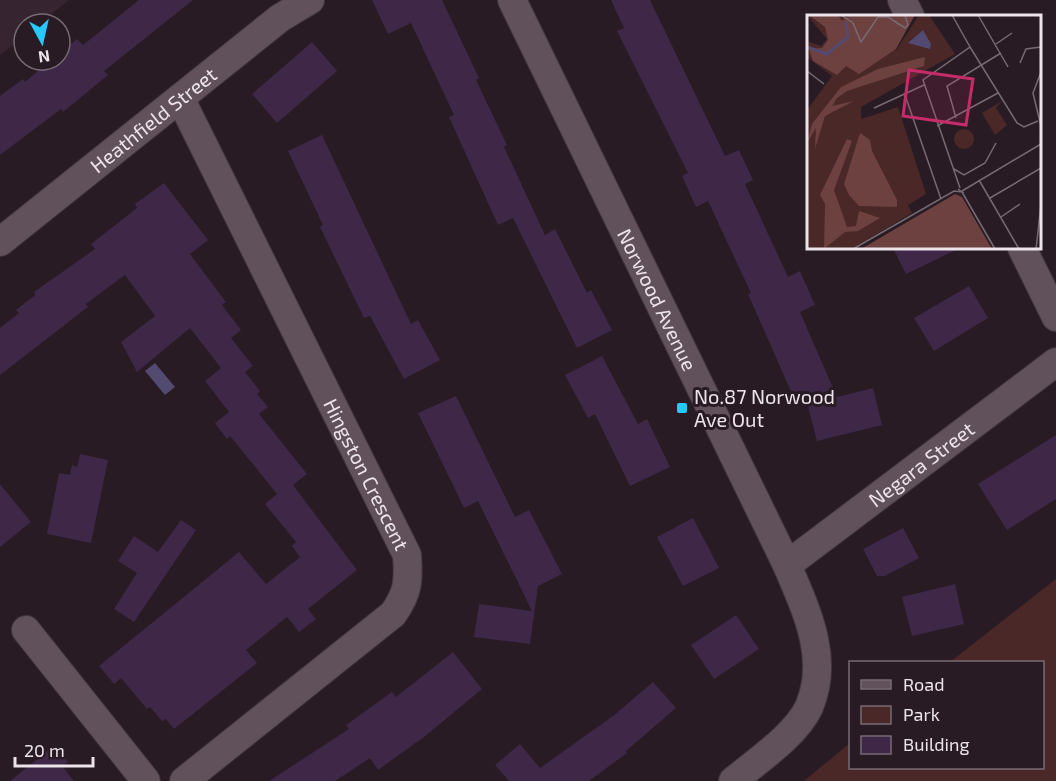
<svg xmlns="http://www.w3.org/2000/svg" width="1056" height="781" font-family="'Exo 2',sans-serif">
	<rect width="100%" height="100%" fill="#281b24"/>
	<!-- built -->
	<polygon fill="#362431" points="0,0 69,0 39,24 24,24 24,36 0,55"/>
	<!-- green -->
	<polygon fill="#4a2827" points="1056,579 1056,781 804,781 850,743 850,768 1042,768 1042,662 950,662"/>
	<!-- water -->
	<polygon fill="#524a70" points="155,363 175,387 165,395 145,371"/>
	<!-- building -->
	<g fill="#3e2747">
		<polygon points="139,0 193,0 104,71 108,75 63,112 61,109 0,155 0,96 23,79 25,82 51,60 60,60 60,53 77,39 83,45"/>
		<polygon points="372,0 442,0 479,78 476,80 507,145 504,147 545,235 555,229 587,293 591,290 612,330 577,348 513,218 498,225 449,117 454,115 411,23 388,34"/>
		<polygon points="611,0 650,0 725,156 739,150 753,180 745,184 788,277 800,271 815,305 800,312 837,397 873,388 882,425 817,441 804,391 793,396 748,294 751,293 708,201 696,207 682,176 688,173 617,31 624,28"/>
		<polygon points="312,42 337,71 277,123 252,94"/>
		<polygon points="322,135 411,324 418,320 440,360 404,379 370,316 364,318 320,227 323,225 288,151"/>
		<polygon points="164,183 208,240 190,254 226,302 222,305 241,330 231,338 253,366 245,372 260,391 257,394 268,407 259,414 307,474 293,485 357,570 308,609 316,619 299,632 287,617 246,650 257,663 174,729 166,719 162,721 150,707 147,709 121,678 114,684 99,666 239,552 266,584 300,557 292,546 296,542 265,504 277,494 230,436 227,439 215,423 229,412 205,381 221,368 190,328 137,372 121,342 155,316 125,275 86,304 88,307 0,375 0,328 19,313 16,310 35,295 34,292 95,249 91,244 137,208 135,204"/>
		<polygon points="893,248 960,248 906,274"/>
		<polygon points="969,286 988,318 934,351 914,318"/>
		<polygon points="602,356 638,424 647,419 670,467 630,486 595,414 588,418 565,375"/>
		<polygon points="456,396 515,517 529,510 562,574 538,586 530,644 474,637 479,604 532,611 478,501 464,508 418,413"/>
		<polygon points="1056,435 1056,499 1007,530 978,484"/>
		<polygon points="80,454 108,460 91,543 47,534 59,473 70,475 72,465 77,467"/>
		<polygon points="0,484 31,522 0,547"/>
		<polygon points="693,518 719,568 683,586 657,537"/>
		<polygon points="181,520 196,530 134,622 114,609 137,573 118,561 134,536 158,552"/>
		<polygon points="903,528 919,558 885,576 877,576 863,549"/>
		<polygon points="955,584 964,624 912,636 902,597"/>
		<polygon points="736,615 759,649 714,679 691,645"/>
		<polygon points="453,652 482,689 424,737 378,770 370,758 335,781 269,781 349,729 346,725 392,692 396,697"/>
		<polygon points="653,682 676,708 626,751 627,753 589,781 509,781 495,765 520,744 540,768 613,716"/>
		<polygon points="55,745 68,762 62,766 74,781 10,781"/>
	</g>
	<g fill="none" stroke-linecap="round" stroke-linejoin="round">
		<defs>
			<g id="street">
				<path id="s1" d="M512,0l275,565c19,45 43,93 22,142 -12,27 -53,55 -76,74"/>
				<polyline points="902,0 910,16"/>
				<path id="s2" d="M180,98l227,457c2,26 1,38 -14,59l-209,167"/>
				<path id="s3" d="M0,242l280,-224 30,-18"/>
				<polyline points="1022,248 1056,317"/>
				<path id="s4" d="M787,565l269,-203"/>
				<polyline points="26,630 146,781"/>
			</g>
		</defs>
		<!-- street casing -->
		<use href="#street" stroke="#41373e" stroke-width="30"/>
		<!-- street -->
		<use href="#street" stroke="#60515b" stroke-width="28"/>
	</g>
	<!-- markers -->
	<rect fill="#25c9fe" stroke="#281b24" stroke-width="2" x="676" y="402" width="12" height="12" rx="3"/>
	<g text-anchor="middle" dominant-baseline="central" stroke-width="6" stroke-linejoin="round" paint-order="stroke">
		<!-- street labels -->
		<g font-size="20" fill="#ede4ea" stroke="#281b24">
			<text stroke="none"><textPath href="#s3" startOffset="196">Heathfield Street</textPath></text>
			<text stroke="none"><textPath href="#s1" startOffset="333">Norwood Avenue</textPath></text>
			<text stroke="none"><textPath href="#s4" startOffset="168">Negara Street</textPath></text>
			<text stroke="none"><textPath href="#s2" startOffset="420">Hingston Crescent</textPath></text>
		</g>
		<!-- poi labels -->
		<g font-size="20" fill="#ede4ea" stroke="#281b24" text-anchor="start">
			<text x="694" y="396">No.87 Norwood<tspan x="694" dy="23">Ave Out</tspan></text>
		</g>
	</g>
	<!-- overview -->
	<g transform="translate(807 15)">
		<rect width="234" height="234" fill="#281b24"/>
		<path d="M0,0h108l-21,29 -32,23 35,-18 22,-34h10l26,39 -94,53v12l37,-12 28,87 -18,11 4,8 -61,36h-44v-139l25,-34 -25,-19v-16l14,5 6,-7zM195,86l-6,7 11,17 -12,10 -13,-22zM147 124a10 10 0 1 1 20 0a10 10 0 1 1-20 0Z" fill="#4a2827"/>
		<path d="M2,0h29l4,6 7,-6h66l-19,34 -37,25 -13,-8 -9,9 -24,-14 -4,-12 13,-1 6,-8 -3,-13zM118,42l-1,9 -77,25 -10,7 -5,8 22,-5 -29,15 -10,33 1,-21 -9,15 5,-19 29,-37 37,-18zM53,118l10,7 2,11 25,49v7l-38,-1 -10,-11 -5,-11zM40,124l5,2 -18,49 13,37 9,-1 3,-15 21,7 -22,13 -13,1 -21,17 1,-45 -5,-9zM148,179l7,3 30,52h-131z" fill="#6d413f"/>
		<path d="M116,15l8,14 -1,5 -22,-6z" fill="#524a70"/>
		<path fill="none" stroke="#524a70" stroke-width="3" d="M0,32l20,7 21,-17 -2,-15"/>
		<path fill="none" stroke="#776b73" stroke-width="1.5" d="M34,0l12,8 8,19 17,-25h10l17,11 3,-3 -3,-10M145,0l18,32 -47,33 37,108M171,0l30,52M189,29l16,-11M163,32l47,76 7,4 14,-6M213,48l6,-14 15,-2M0,56l17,13M234,57l-8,21 8,33M98,80l36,104M67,93l50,-23M149,103l-9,-32 54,-33M130,111l61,-33M147,154l10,6 21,-12 11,-20M172,165l40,69M155,176l79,-47M155,177l33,57M183,183l51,-30M194,202l19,-13M46,234l101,-58 8,1 -4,-3M229,234l5,-44"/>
		<path fill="#c62c69" fill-opacity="0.15" stroke="#c62c69" stroke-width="3" d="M102,55l64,9 -7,46 -63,-9z"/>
		<rect width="234" height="234" fill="none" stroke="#ede4ea" stroke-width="3"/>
	</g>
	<!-- legend -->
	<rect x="849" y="661" width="195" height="108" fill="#281b24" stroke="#776b73" stroke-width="1.5"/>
	<rect x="861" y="680" width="30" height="9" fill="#60515b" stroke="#776b73" stroke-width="1.5"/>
	<text x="903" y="691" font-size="18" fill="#ede4ea">Road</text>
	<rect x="861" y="706" width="30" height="18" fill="#4a2827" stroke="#776b73" stroke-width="1.5"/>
	<text x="903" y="721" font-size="18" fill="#ede4ea">Park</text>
	<rect x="861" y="736" width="30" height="18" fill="#3e2747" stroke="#776b73" stroke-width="1.5"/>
	<text x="903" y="751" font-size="18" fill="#ede4ea">Building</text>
	<!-- north arrow -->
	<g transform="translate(42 42) rotate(172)"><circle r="28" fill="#281b24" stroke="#776b73" stroke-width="1.5"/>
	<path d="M0-4.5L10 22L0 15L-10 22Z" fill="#25c9fe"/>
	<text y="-9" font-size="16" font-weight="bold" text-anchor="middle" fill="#ede4ea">N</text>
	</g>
	<!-- scale -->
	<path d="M15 757v9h78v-9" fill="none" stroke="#ede4ea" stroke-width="3"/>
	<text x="24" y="757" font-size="18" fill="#ede4ea" stroke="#281b24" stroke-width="4.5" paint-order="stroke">20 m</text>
</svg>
